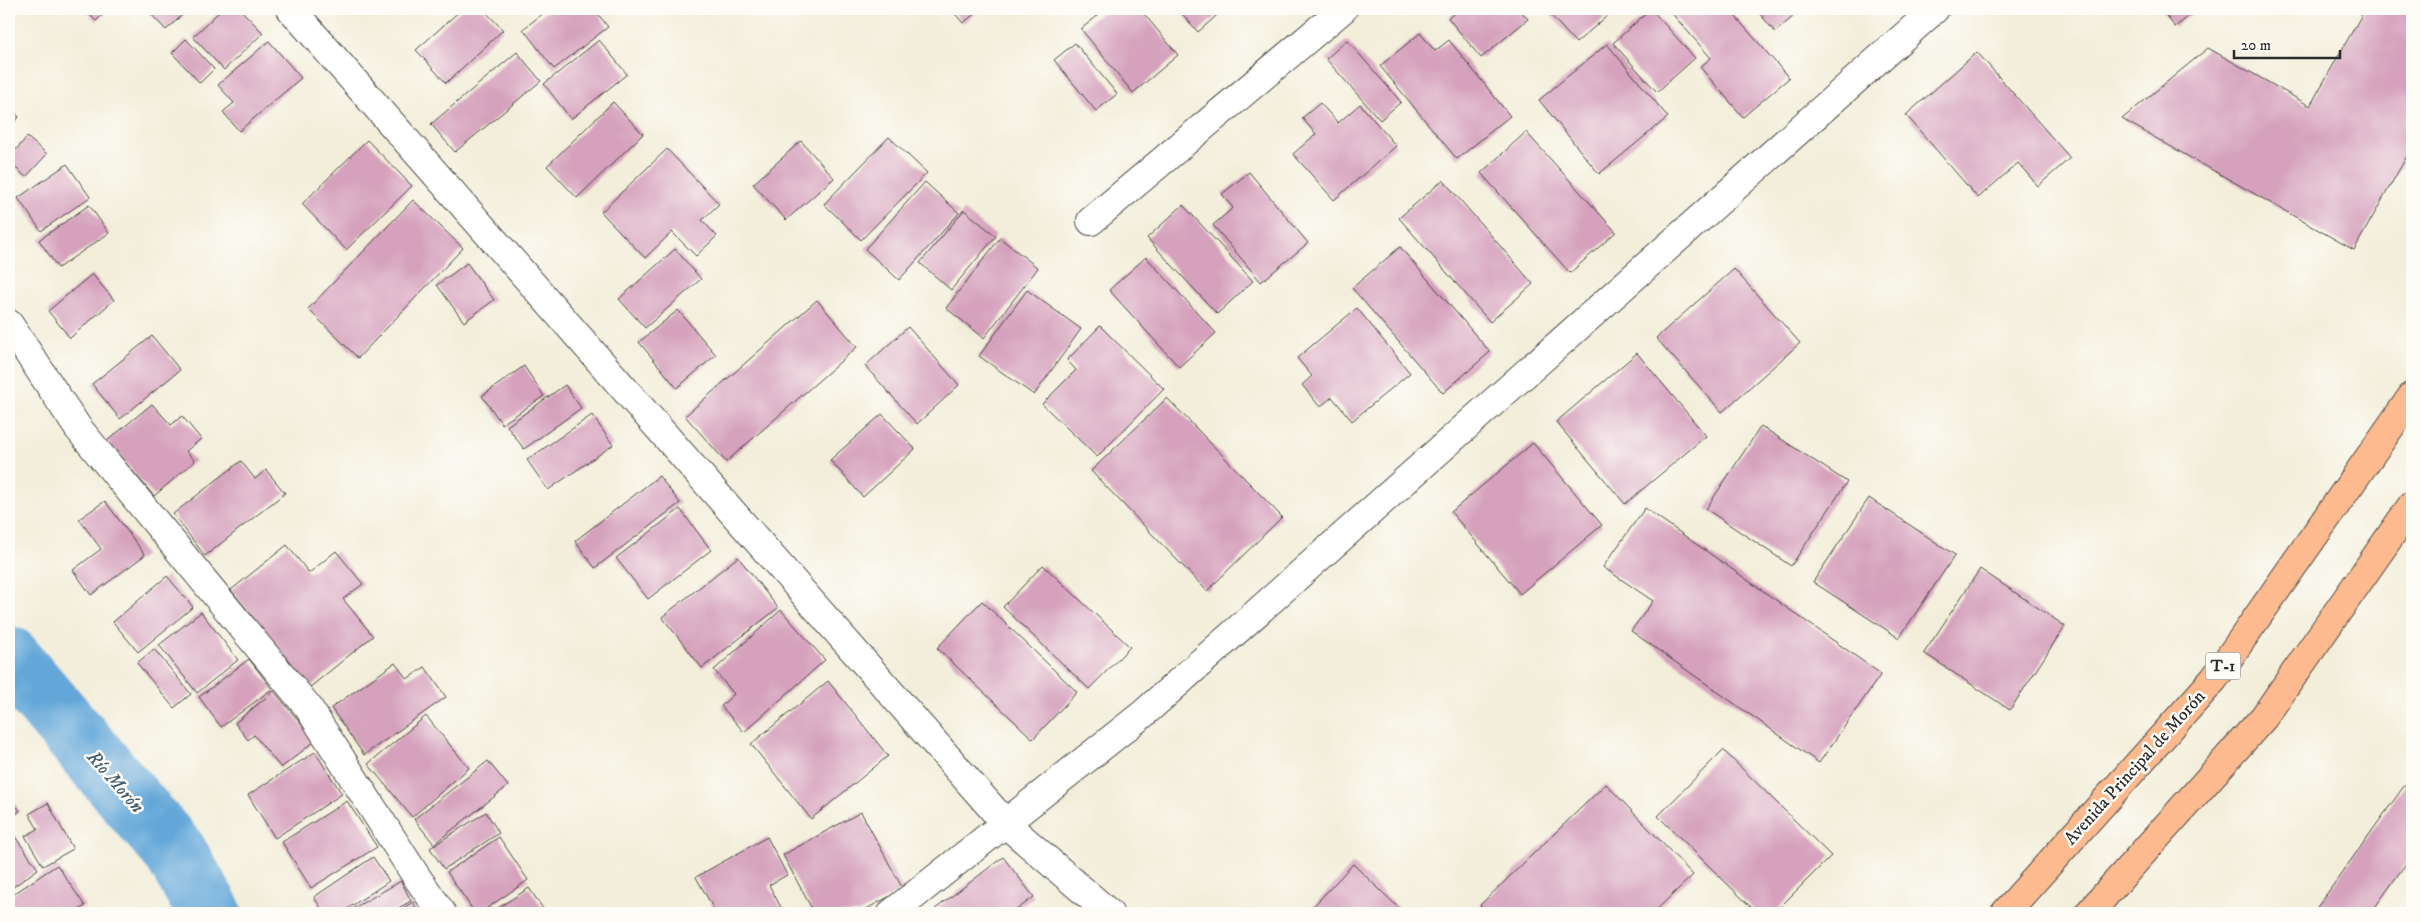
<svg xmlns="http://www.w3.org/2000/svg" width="2421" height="922" font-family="'IM FELL DW Pica',serif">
	<rect width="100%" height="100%" fill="#fdfcf7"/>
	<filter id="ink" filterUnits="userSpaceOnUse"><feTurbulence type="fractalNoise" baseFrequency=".02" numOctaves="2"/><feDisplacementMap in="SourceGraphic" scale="10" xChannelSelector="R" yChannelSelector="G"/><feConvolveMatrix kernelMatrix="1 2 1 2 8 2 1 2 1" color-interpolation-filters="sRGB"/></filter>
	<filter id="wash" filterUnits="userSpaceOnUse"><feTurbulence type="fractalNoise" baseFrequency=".0096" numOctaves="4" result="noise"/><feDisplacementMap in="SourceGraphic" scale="20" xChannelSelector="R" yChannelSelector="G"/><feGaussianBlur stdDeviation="1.12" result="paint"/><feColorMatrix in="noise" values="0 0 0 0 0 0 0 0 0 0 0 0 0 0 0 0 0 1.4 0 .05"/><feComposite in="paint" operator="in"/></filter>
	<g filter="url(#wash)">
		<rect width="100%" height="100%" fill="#f3eeda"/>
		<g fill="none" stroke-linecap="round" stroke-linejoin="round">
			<!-- river -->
			<polyline stroke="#64a7d9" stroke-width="64" points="9,658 175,852 210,913"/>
		</g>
		<g id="blocks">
			<!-- building -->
			<g fill="#d5a1bc">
				<polygon points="84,9 109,9 96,21"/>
				<polygon points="146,9 189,9 166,30"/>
				<polygon points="222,9 240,9 263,33 224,70 193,37"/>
				<polygon points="462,9 483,9 503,30 446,83 416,50"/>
				<polygon points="549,9 594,9 608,27 554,69 523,29"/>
				<polygon points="951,9 981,9 963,23"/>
				<polygon points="1106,9 1140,9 1178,55 1133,93 1081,29"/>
				<polygon points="1178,9 1224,9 1198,32"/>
				<polygon points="1460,9 1519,9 1528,19 1481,58 1448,18"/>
				<polygon points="1545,9 1615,9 1576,43"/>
				<polygon points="1651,9 1695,58 1657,92 1613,43"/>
				<polygon points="1668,9 1729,9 1789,78 1743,117 1700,67 1711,58"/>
				<polygon points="1756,9 1802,9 1775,32"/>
				<polygon points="2161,9 2198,9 2175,27"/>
				<polygon points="2365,9 2412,9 2412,147 2354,250 2122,119 2208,48 2310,106"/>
				<polygon points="1420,33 1435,51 1449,40 1510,116 1457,159 1380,66"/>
				<polygon points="186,39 214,69 200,83 172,53"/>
				<polygon points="599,40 627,74 571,119 544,84"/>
				<polygon points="1347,40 1401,102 1380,120 1326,59"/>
				<polygon points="269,41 301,78 239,131 223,112 234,103 218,85"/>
				<polygon points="1075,43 1117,94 1096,111 1054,60"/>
				<polygon points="1607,44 1668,117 1599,174 1539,100"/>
				<polygon points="517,52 541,81 455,152 431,124"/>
				<polygon points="1977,52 2070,158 2038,186 2018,163 1978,198 1906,115"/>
				<polygon points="613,102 643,134 577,198 547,166"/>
				<polygon points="1320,103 1338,123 1360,104 1396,146 1334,200 1293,154 1316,134 1302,118"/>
				<polygon points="9,108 19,117 9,130"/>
				<polygon points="1526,132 1616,232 1570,273 1481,173"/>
				<polygon points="27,137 47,154 26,177 9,162 9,158"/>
				<polygon points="889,137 927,173 861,240 824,204"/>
				<polygon points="367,140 412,186 346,250 302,204"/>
				<polygon points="801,141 834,178 786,220 753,184"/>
				<polygon points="667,149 719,204 702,220 717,236 696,256 672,232 645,258 601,212"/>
				<polygon points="67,164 90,197 41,231 18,198"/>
				<polygon points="1249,172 1308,243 1261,282 1213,225 1233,208 1222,194"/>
				<polygon points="1443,180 1533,284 1490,322 1399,218"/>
				<polygon points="925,182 959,213 899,280 865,249"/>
				<polygon points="413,200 463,248 358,358 308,309"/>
				<polygon points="89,205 109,233 58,268 39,240"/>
				<polygon points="1183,205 1253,281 1217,314 1147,238"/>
				<polygon points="964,210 996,236 951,290 920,263"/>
				<polygon points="1000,238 1038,268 984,338 946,308"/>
				<polygon points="1400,247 1490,352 1443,393 1352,288"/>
				<polygon points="675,249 701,279 645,328 619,299"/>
				<polygon points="1146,257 1216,333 1179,367 1109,290"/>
				<polygon points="467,263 494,300 464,322 437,285"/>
				<polygon points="1734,269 1800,343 1722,412 1656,338"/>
				<polygon points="92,274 114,300 70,338 48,311"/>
				<polygon points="1027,290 1081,329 1034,395 979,356"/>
				<polygon points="817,300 857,347 726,462 685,416"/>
				<polygon points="1357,308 1410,373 1352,421 1332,397 1320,407 1302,385 1312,376 1297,358"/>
				<polygon points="678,310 716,355 677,388 639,342"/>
				<polygon points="1100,326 1164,389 1097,457 1042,404 1076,370 1067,360"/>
				<polygon points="908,327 959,385 917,424 865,366"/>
				<polygon points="152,336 180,370 120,419 92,384"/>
				<polygon points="1637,353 1706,436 1625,504 1556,422"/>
				<polygon points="524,366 544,396 502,424 482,396"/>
				<polygon points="565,385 581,408 524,449 507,426"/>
				<polygon points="1167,398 1282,517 1207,591 1091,471"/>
				<polygon points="152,404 171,425 182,416 201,439 186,451 195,461 154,496 107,441"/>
				<polygon points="882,414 915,449 863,497 830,460"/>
				<polygon points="592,415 613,445 548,490 527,460"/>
				<polygon points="1761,426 1847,482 1791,566 1706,509"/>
				<polygon points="1533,443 1602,525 1520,594 1451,512"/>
				<polygon points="241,461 255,479 266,470 285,493 205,556 173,514"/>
				<polygon points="659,476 680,503 595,568 575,541"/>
				<polygon points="1869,498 1955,555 1899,638 1813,582"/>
				<polygon points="105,501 145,555 91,595 73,570 101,549 79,519"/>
				<polygon points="1645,508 1881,674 1819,763 1631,631 1653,601 1603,567"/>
				<polygon points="680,509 711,550 648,599 616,558"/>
				<polygon points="287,545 309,573 336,551 363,584 343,599 373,636 309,688 231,590"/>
				<polygon points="738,557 778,608 702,668 662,617"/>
				<polygon points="1043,565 1130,647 1089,689 1003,607"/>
				<polygon points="1980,569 2065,626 2010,710 1924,653"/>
				<polygon points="167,576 193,607 138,652 113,622"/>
				<polygon points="982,601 1077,692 1033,739 937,648"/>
				<polygon points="781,610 825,660 744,732 721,706 734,694 714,670"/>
				<polygon points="201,612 238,660 197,693 159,645"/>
				<polygon points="154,649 191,694 174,708 137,663"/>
				<polygon points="249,659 272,689 221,727 199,697"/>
				<polygon points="395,663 407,679 425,667 446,697 364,755 331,708"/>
				<polygon points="828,681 888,756 811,819 751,744"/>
				<polygon points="274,691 315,741 281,768 254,735 248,740 235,723"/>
				<polygon points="426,716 469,768 412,817 368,764"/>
				<polygon points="1723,750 1831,856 1774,913 1757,913 1658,816"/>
				<polygon points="315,752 342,794 275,838 248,795"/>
				<polygon points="488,761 508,786 434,844 414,819"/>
				<polygon points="2412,775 2412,855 2371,913 2313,913"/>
				<polygon points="1606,784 1693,875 1653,913 1487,913 1480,905"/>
				<polygon points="9,796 20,811 9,819"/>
				<polygon points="347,801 377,847 311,888 282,842"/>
				<polygon points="48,803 73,849 43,866 25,836 38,829 29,814"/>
				<polygon points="486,812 499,833 444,869 430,848"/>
				<polygon points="861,812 903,889 859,913 814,913 783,855"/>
				<polygon points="9,828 38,869 9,890"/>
				<polygon points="499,837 528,880 480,913 475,913 447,872"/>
				<polygon points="767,837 787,875 769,885 784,913 716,913 696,877"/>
				<polygon points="373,857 389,881 341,913 324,913 314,897"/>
				<polygon points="1003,857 1034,897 1012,913 930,913"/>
				<polygon points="1353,864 1404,913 1307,913"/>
				<polygon points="57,865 85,906 74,913 9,913 9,897"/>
				<polygon points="401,881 411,901 389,913 355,913 352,909"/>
				<polygon points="529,888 546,913 490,913"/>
				<polygon points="413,902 419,913 395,913"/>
			</g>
		</g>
	</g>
	<g filter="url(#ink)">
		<use href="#blocks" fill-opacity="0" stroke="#494845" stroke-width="1"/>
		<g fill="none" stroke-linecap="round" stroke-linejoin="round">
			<defs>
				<g id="minor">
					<polyline points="291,9 1006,824 1109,913"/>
					<polyline points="1091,221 1343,9"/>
					<polyline points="9,324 78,428 308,707 416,876 442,913"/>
					<polyline points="892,913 1143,714 1935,9"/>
				</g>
				<g id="primary">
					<polyline points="2005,913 2214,679 2412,396"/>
					<polyline points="2089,913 2264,717 2412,505"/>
				</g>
			</defs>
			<!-- minor casing -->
			<use href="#minor" stroke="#494845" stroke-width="30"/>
			<!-- primary casing -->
			<use href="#primary" stroke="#494845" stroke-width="30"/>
			<!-- minor -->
			<use href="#minor" stroke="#fff" stroke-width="28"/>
			<!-- primary -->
			<use href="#primary" stroke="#fcba8e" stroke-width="28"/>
		</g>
	</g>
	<g text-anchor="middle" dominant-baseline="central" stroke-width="5" stroke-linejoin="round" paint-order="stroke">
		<!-- shield labels -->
		<rect fill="#fdfcf7" stroke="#6a6a68" stroke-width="1" x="2205.5" y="652.5" width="35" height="27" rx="4"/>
		<g font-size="16" font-weight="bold" fill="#2b2b2b">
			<text x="2223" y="666">T-1</text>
		</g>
		<!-- street labels -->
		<g font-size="18" fill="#2b2b2b" stroke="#fdfcf7">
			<text transform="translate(2135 768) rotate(-48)">Avenida Principal de Morón</text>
		</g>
		<!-- water labels -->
		<g font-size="19" font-style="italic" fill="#425d71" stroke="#fdfcf7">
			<text transform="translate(115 782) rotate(49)">Río Morón</text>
		</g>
	</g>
	<!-- margin -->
	<rect width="2421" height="922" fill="none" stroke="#fdfcf7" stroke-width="30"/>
	<!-- scale -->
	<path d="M2234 50v8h106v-8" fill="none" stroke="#2b2b2b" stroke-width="2.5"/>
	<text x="2241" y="50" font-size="15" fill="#2b2b2b" stroke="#fdfcf7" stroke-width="4" paint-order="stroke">20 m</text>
</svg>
